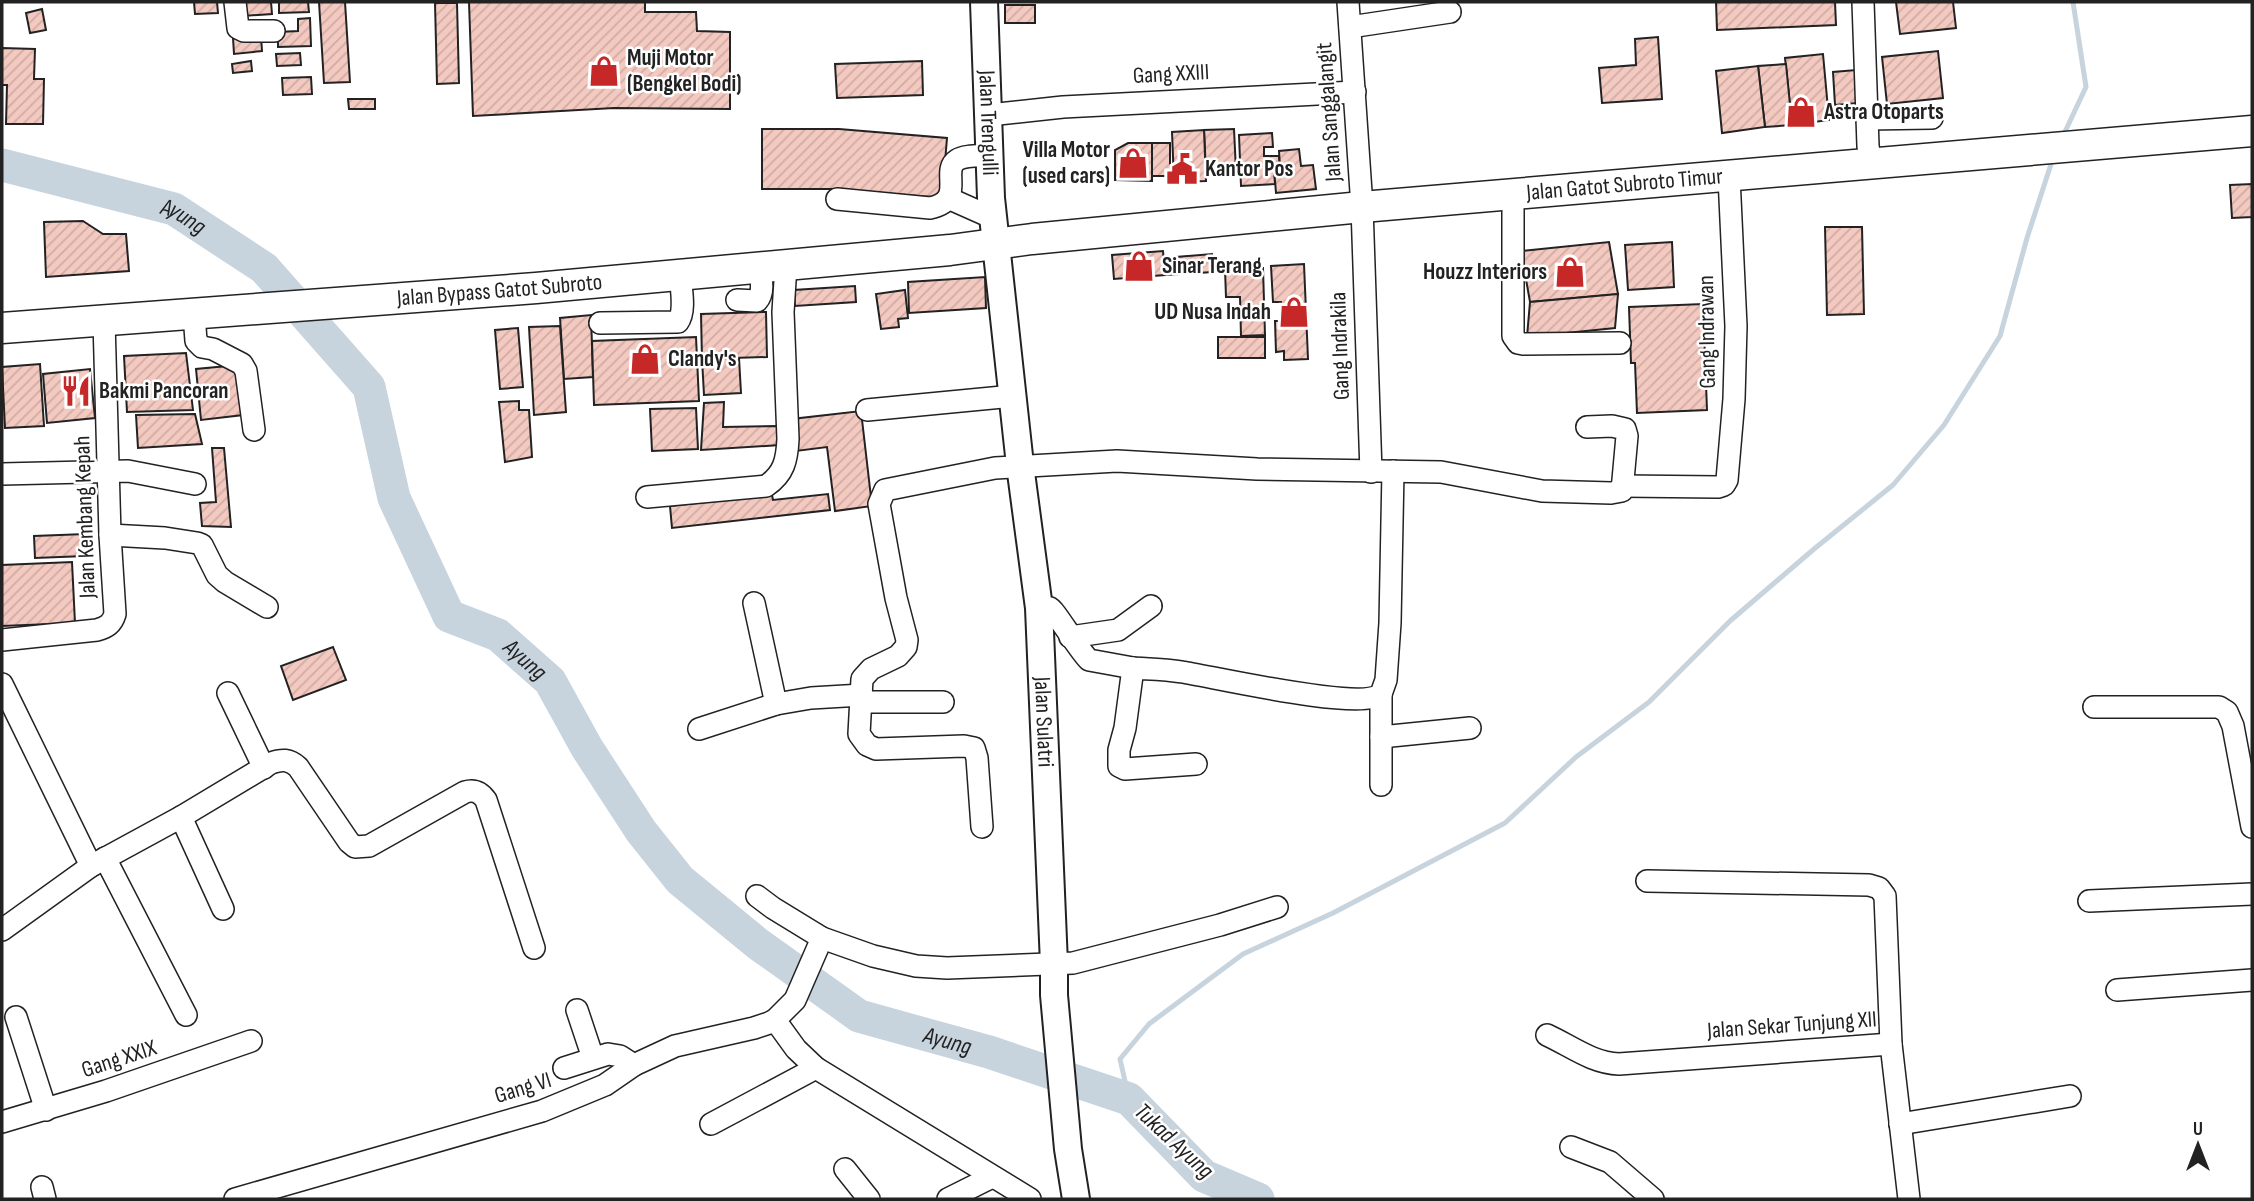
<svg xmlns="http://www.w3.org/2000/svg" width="2254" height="1201" font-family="'Sofia Sans Condensed',sans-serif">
	<defs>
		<pattern id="building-hatch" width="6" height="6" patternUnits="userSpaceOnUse" patternTransform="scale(1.75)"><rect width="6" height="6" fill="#f3c9c0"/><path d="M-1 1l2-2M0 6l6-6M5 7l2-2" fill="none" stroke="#d0aca5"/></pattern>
	</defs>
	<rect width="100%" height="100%" fill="#fff"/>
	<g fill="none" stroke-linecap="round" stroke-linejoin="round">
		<!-- stream -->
		<g stroke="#c7d3dd" stroke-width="5">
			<polyline points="2063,136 2086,87 2073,2"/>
			<polyline points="1129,1099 1120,1059 1149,1024 1243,954 1333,913 1505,823 1576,757 1649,702 1730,621 1814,549 1893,485 1944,425 2000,336 2027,238 2053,158"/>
		</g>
		<!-- river -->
		<path stroke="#c7d3dd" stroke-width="33" id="s1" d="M2,165l172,44 90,59 105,119 25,111 55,118 49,19 52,46 37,67 54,83 39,49 78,64 101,72 130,36 140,47 75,77 54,23"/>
	</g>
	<!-- building -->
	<g fill="url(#building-hatch)" stroke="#222" stroke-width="2">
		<polygon points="194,2 217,2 218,13 195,14"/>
		<polygon points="242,2 271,2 272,14 243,16"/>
		<polygon points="279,2 308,2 309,12 279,13"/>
		<polygon points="319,2 345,2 350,82 324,83"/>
		<polygon points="469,2 645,2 645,12 696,12 697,31 730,32 730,109 614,108 473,116"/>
		<polygon points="1716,2 1835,2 1836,25 1717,30"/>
		<polygon points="1896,2 1953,2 1956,28 1900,34"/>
		<polygon points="435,3 457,3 459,83 437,84"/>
		<rect x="1005" y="5" width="30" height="18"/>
		<polygon points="42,9 46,30 30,33 26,13"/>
		<polygon points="310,18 311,46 278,47 278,32 298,31 298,19"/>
		<polygon points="261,36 262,51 234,54 233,38"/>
		<polygon points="1658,37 1662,99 1602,103 1599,68 1636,65 1635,39"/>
		<polygon points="2,48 35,49 34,79 44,79 43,124 6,124 7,85 2,85"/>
		<polygon points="1938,51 1943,98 1887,104 1882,57"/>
		<polygon points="300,53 301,65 277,66 276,54"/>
		<polygon points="1823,54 1829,120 1792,125 1785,58"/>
		<polygon points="251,61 252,71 233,73 232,64"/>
		<polygon points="922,61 923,95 837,98 835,64"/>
		<polygon points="1786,64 1792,125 1765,127 1758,66"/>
		<polygon points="1758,66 1765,127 1722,133 1716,71"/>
		<polygon points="1856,70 1858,103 1835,105 1833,72"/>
		<polygon points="311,77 312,94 283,95 282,78"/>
		<polygon points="348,99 375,99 375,109 349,109"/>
		<polygon points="762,129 839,129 947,138 942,198 835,189 762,189"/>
		<polygon points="1234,129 1236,171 1206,172 1204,130"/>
		<polygon points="1204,130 1206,181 1174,182 1172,132"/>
		<polygon points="1272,133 1273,147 1264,147 1264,156 1279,156 1280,167 1274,168 1275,184 1241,186 1239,135"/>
		<polygon points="1128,143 1152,143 1152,181 1115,180 1115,150"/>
		<rect x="1152" y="143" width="18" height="33"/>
		<polygon points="1299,149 1301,166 1313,165 1316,189 1276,193 1274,168 1280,167 1279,151"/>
		<polygon points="2252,184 2252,217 2232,218 2230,185"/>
		<polygon points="83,221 103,234 126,234 129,271 46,277 44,222"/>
		<polygon points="1825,227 1862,227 1864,314 1827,315"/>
		<polygon points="1609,242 1618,294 1530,302 1521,251"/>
		<polygon points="1672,242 1674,287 1628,290 1625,245"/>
		<polygon points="1163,251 1165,275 1114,279 1112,255"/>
		<polygon points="1212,254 1213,272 1165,275 1164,258"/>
		<polygon points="1304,264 1308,359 1284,360 1284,351 1276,352 1275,321 1282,321 1281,302 1273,302 1271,266"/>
		<polygon points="1263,268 1265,335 1241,336 1240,297 1226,297 1225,269"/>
		<polygon points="985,277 986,308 909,313 908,282"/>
		<polygon points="855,286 856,302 795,306 794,290"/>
		<polygon points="905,290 908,318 898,319 899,327 881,329 876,294"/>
		<polygon points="1618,294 1615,328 1527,337 1530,302"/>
		<polygon points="1703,304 1707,410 1637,413 1635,363 1631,363 1629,307"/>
		<polygon points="766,312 767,357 702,359 701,314"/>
		<polygon points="591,315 593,377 564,379 560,318"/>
		<polygon points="560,326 566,412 534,415 529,327"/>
		<polygon points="518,328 523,387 500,389 495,330"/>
		<polygon points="696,337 699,401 594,405 592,341"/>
		<rect x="1218" y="337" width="47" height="21"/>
		<polygon points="186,353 193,410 127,412 124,356"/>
		<polygon points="739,358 741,393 704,395 702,359"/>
		<polygon points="40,364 44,426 5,428 2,367"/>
		<polygon points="238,365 243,415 201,420 196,369"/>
		<polygon points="90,369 95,418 47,423 43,374"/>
		<polygon points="519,401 519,410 529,410 532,457 505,462 499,402"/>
		<polygon points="724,402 723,427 779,426 780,445 701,450 704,403"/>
		<polygon points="696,408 698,449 652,451 650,409"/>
		<polygon points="861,411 872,506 835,511 827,447 796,451 792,419"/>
		<polygon points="195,414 202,444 138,448 136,415"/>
		<polygon points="212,448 224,448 231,527 202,526 200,503 216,502"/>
		<polygon points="828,494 830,510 672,528 670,506 772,495 773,500"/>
		<polygon points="85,534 85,556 35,558 34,536"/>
		<polygon points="72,562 75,623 2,626 2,565"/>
		<polygon points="333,647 346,680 293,700 281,666"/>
	</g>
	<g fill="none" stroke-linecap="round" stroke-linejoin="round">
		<defs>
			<g id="minor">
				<polyline points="235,2 238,28 244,31 274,31"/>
				<polyline points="1348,2 1362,207 1371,472"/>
				<polyline points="1863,2 1868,146 1871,164"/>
				<polyline points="1350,27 1450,12"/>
				<polyline points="989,115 1063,107 1355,92"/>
				<polyline points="1867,119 1932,118"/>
				<polyline points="1513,195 1513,336 1518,343 1523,344 1620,343"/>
				<polyline points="948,198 993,218"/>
				<path d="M837,199l93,9c37,-8 10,-37 27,-48 8,-5 23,-4 33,-5"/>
				<path d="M737,300l20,1c8,-9 4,-23 2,-34"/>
				<polyline points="194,314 196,341 202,347 213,349 242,364 246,371 254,430"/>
				<path d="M600,323l78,-1c8,-11 3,-33 2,-48"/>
				<polyline points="867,410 1013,396"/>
				<polyline points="2,474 128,471 195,484"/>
				<polyline points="1622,486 1718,487 1724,485 1727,480 1734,399 1736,326 1729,177"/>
				<path d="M647,497l119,-11c18,-12 21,-26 22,-47l-5,-127 3,-47"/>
				<polyline points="110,535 165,538 197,543 202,545 217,575 225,582 267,607"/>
				<polyline points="754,603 776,704"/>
				<path d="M1039,608c1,0 11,0 11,0 4,1 30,44 39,52l44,8"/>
				<polyline points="1070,637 1118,630 1151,606"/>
				<path d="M2,640l95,-10c10,-3 15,-6 18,-16l-5,-79 -6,-214"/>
				<polyline points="2,684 91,866"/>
				<polyline points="228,693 264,768"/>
				<polyline points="1381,694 1381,785"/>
				<polyline points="862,702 943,702"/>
				<polyline points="2094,707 2219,707 2227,712 2233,726 2252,827"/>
				<polyline points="699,729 776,704 811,698 862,695"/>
				<polyline points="1381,737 1470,728"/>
				<path d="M1196,764l-71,5 -6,-3v-16l6,-22 8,-60c16,1 33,1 49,4 32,5 178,39 199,22l5,-14 4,-57 3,-152"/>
				<polyline points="181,817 223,909"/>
				<polyline points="982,827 977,758 974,748 964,746 876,749 867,745 859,734 862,679 871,669 898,656 906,647 907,640 896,598 879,504 885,490 995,468 1117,461 1257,469 1441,472 1542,491 1611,493 1622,491 1627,436 1625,429 1612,426 1587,427"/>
				<polyline points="105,858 186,1015"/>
				<polyline points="1647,881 1869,885 1879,888 1885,896 1891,1044 1909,1199"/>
				<polyline points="757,896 773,908 822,938 873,956 916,966 947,968 1073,963 1220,925 1277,907"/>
				<polyline points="2089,901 2252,894"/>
				<path d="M2,930l89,-64 90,-49 90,-54c11,-4 18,-4 27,4l51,75 6,5 14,-1 96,-54c10,-3 16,1 21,8l48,148"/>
				<polyline points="2117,990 2252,980"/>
				<polyline points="577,1010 593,1058"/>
				<polyline points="16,1017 46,1110"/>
				<polyline points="775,1020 796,1049 816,1068 1030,1199"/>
				<path d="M1547,1035c24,11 45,28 72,29l272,-20"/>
				<polyline points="564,1068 608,1054 620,1056 634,1065"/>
				<polyline points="2,1122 106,1091 251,1041"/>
				<polyline points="711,1124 816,1068"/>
				<polyline points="1900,1124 2070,1096"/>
				<polyline points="1571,1147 1610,1162 1653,1199"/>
				<polyline points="845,1169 869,1199"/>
				<polyline points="42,1187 45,1199"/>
				<polyline points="235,1199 542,1111 605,1085 634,1065 675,1046 754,1028 769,1023 775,1020 795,1000 822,938"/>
				<polyline points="948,1199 992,1177"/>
			</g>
			<g id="major">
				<path id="s2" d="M984,2l7,196 29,267 19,143 15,356v31l14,154 8,50"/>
			</g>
			<g id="highway">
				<path id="s3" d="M2,328l534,-40 414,-38 82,-11 330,-32 890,-76"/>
			</g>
		</defs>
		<!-- minor casing -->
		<use href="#minor" stroke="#222" stroke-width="24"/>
		<!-- major casing -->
		<use href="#major" stroke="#222" stroke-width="30"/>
		<!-- highway casing -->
		<use href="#highway" stroke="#222" stroke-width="33"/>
		<!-- minor -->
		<use href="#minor" stroke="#fff" stroke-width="21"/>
		<!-- major -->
		<use href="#major" stroke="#fff" stroke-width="26"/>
		<!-- highway -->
		<use href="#highway" stroke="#fff" stroke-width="30"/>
	</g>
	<!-- icons -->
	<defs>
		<symbol id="shop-bare" viewBox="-9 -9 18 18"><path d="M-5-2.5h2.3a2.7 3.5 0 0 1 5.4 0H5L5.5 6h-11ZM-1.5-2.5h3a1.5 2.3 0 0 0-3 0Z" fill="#c62828" stroke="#fff" stroke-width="2.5" paint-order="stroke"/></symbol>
		<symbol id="civic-bare" viewBox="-9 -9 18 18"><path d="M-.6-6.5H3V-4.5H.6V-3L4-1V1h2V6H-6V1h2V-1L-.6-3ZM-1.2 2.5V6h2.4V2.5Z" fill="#c62828" stroke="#fff" stroke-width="2.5" paint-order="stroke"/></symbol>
		<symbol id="restaurant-bare" viewBox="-9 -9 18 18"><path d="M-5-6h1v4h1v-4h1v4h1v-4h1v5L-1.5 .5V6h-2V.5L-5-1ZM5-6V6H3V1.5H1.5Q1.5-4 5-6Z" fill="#c62828" stroke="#fff" stroke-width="2.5" paint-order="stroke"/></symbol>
	</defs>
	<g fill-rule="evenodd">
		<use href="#shop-bare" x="582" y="49" width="44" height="44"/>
		<use href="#shop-bare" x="1779" y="90" width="44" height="44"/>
		<use href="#shop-bare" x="1111" y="141" width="44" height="44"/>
		<use href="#civic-bare" x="1160" y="147" width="44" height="44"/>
		<use href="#shop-bare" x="1117" y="244" width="44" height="44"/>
		<use href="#shop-bare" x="1548" y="250" width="44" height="44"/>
		<use href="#shop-bare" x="1272" y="290" width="44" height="44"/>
		<use href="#shop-bare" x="623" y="337" width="44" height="44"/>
		<use href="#restaurant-bare" x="54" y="369" width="44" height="44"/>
	</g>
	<g text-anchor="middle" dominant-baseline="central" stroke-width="5" stroke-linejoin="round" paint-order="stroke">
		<!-- poi labels -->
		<g font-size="23" font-weight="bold" fill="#222" stroke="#fff" text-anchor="start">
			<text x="627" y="58">Muji Motor<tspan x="627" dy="26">(Bengkel Bodi)</tspan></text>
			<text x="1824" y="112">Astra Otoparts</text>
			<text x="1110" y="150" text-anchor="end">Villa Motor<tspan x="1110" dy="26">(used cars)</tspan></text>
			<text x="1205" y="169">Kantor Pos</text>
			<text x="1162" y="266">Sinar Terang</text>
			<text x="1547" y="272" text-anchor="end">Houzz Interiors</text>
			<text x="1271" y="312" text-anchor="end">UD Nusa Indah</text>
			<text x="668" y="359">Clandy's</text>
			<text x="99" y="391">Bakmi Pancoran</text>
		</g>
		<!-- street labels -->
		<g font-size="23" fill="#222" stroke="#fff">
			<text transform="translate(1171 74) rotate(-3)">Gang XXIII</text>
			<text transform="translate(1329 112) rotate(-94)">Jalan Sanggalangit</text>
			<text stroke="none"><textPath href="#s2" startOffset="121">Jalan Trengulli</textPath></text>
			<text stroke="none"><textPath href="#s3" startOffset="1629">Jalan Gatot Subroto Timur</textPath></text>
			<text stroke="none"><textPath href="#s3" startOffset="499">Jalan Bypass Gatot Subroto</textPath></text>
			<text transform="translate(1707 332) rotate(-91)">Gang Indrawan</text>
			<text transform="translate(1340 346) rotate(-92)">Gang Indrakila</text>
			<text transform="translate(85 517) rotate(-92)">Jalan Kembang Kepah</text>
			<text stroke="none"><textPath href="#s2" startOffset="723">Jalan Sulatri</textPath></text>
			<text transform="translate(1792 1025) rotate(-4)">Jalan Sekar Tunjung XII</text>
			<text transform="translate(119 1059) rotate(-18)">Gang XXIX</text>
			<text transform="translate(523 1088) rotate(-17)">Gang VI</text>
		</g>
		<!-- water labels -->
		<g font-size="24" font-style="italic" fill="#222" stroke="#fff">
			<text stroke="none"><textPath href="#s1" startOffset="189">Ayung</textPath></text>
			<text stroke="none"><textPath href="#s1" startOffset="777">Ayung</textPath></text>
			<text stroke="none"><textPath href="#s1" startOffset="1365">Ayung</textPath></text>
			<text transform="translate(1174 1141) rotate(43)">Tukad Ayung</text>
		</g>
	</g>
	<!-- border -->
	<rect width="2254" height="1201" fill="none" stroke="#222222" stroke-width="7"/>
	<!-- north arrow -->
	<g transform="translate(2198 1145)" stroke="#ffffff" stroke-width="5" paint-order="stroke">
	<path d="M0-5L12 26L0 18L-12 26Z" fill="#222222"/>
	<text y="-10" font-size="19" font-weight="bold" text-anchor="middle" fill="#222222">U</text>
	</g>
</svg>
